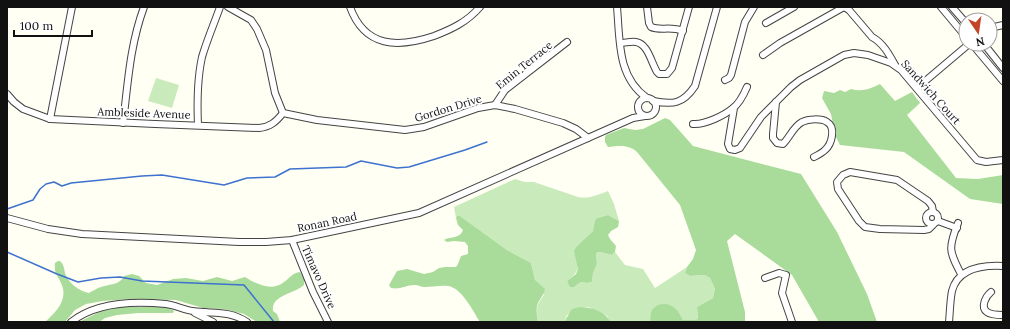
<svg xmlns="http://www.w3.org/2000/svg" width="1010" height="329" font-family="Lora,serif">
	<rect width="100%" height="100%" fill="#fffff4"/>
	<!-- green -->
	<g fill="#c9ebbc">
		<polygon points="156,78 179,85 172,108 148,101"/>
		<path d="M515,179l10,3h9l44,15c12,2 19,-2 30,-6l6,13 5,17 -11,-6 -11,3 -4,13 -16,15c1,18 6,23 -10,35l7,6 7,-5 6,1 5,-1 1,-9 4,-9 -1,-11 4,-1 12,3 3,-3 10,13 18,4 12,19 32,-21 -2,6 5,3 16,-1 4,3 5,11 -2,9 -16,9 1,12 -3,1h-12l-7,-11 -6,-4 -15,2 -3,4 -1,11h-40l-4,-6 -19,-9h-8l-13,8 -3,7h-26c-2,-13 -2,-17 6,-27l-9,-15 -4,-17 -24,-13 -47,-34h-3l-1,2 -2,-11z"/>
	</g>
	<!-- forest -->
	<g fill="#a9dc9b">
		<path d="M880,84l15,17 17,-9 8,11 -13,12 49,63 22,1 25,-4v29l-33,-5 -66,-47 -64,-7 -5,-10 -4,-21 -9,-16 2,-7 10,2 6,-3 5,2 6,-3c11,3 19,0 29,-5z"/>
		<path d="M665,118l5,2 23,26 108,28 36,58 30,62 10,28h-58l-27,-47 -57,-41 -8,7 18,71v10h-94c-1,-4 -1,-12 4,-15 6,-5 16,-3 21,2 3,3 5,8 7,11h11l4,-1 -1,-12 16,-9 2,-9 -5,-11 -5,-3 -15,1 -5,-3 2,-6 6,-8 3,-9 -16,-45 -43,-53c-9,-8 -18,-6 -29,-5l-3,-5v-5l1,-2 18,-7 11,2 8,-1z"/>
		<polygon points="608,215 619,221 618,227 611,231 608,235 610,239 616,246 615,252 612,255 600,252 596,253 597,264 593,273 592,282 587,283 581,282 574,287 570,287 567,281 576,274 578,269 574,251 577,246 593,231 595,221 597,218"/>
		<path d="M457,216h3l47,34 24,13 4,17 10,9c-1,5 -3,7 -6,12 -4,7 -2,13 -1,21h-58c-7,-11 -18,-34 -32,-36 -8,-1 -16,1 -24,1 -3,0 -6,-2 -9,-2 -9,0 -15,5 -24,3l-2,-3 8,-14 10,-2 17,5 9,-2 6,-4 6,-1h11l2,-3 3,-8 7,-2v-8l-3,-4 -11,-1 -7,1 -3,-2c7,-4 16,-1 19,-10l-5,-5 -2,-7z"/>
		<path d="M58,261h2c4,4 4,7 5,12 3,10 14,18 24,20 4,-2 8,-5 12,-6 9,-3 19,-2 23,-11l8,-2 7,2 7,7 11,2 16,-6 13,-1 17,3 14,-4 15,4 13,-4c11,7 27,15 39,5 6,-4 8,-9 16,-10l4,6v7c-10,9 -33,10 -31,26l4,3 3,8h-23l-13,-8 -20,-5 -21,-1 -27,-8 -45,-1 -28,2 -17,3 -11,6 -10,12h-20c11,-10 24,-22 16,-39 -4,-9 -7,-9 -6,-20z"/>
		<polygon points="117,307 164,307 173,310 174,311 173,313 138,313 117,315 105,318 99,322 79,322 103,310"/>
		<path d="M580,307c12,0 25,5 31,15h-47l8,-13z"/>
	</g>
	<g fill="none" stroke-linecap="round" stroke-linejoin="round">
		<!-- stream -->
		<g stroke="#3e72cf" stroke-width="1.5">
			<polyline points="7,209 33,200 40,189 46,184 54,182 62,186 71,183 142,176 162,175 224,185 247,178 275,177 290,169 346,167 361,161 397,168 409,167 465,150 487,142"/>
			<polyline points="7,252 57,274 78,282 101,278 120,277 142,281 244,285 274,322"/>
		</g>
		<defs>
			<g id="minor">
				<polyline points="228,7 251,20 257,29 266,50 275,93 283,113"/>
				<path d="M350,7c15,41 48,41 84,29 18,-7 33,-14 46,-29"/>
				<path d="M617,7c3,33 0,70 30,91"/>
				<path d="M647,7l2,16 2,4c9,4 20,-1 32,4"/>
				<path d="M844,7l5,3 23,27c11,6 17,17 23,28"/>
				<polyline points="941,7 966,37"/>
				<polyline points="952,7 966,23"/>
				<polyline points="766,23 794,7"/>
				<polyline points="990,28 1003,25"/>
				<path d="M620,43c5,0 11,-2 16,-1 12,2 15,20 21,30l2,2h8l5,-6 17,-61"/>
				<polyline points="972,44 1003,81"/>
				<polyline points="984,44 1003,68"/>
				<polyline points="763,55 780,43 844,7"/>
				<polyline points="725,80 729,78 731,75 745,22 754,7"/>
				<polyline points="917,88 969,44"/>
				<path d="M7,94l7,8 9,7 27,10 105,5 104,4c11,-1 17,-6 24,-15"/>
				<circle cx="647" cy="107" r="9"/>
				<path d="M653,101c20,4 30,3 42,-15l22,-79"/>
				<path d="M776,102l-3,32v4l4,5 6,1c7,-7 10,-17 19,-22 6,-3 19,-4 25,0 9,5 5,22 -2,28 -3,3 -7,5 -11,7"/>
				<polyline points="495,105 505,90 567,42"/>
				<polyline points="734,108 728,144 730,149 735,150 740,148 761,117 791,87 800,80 844,55 854,53 868,55 891,63 901,70 977,160 986,162 1003,160"/>
				<polyline points="283,113 317,120 405,130 424,127 478,108 495,105 515,109 563,123 576,129 588,138"/>
				<polyline points="50,119 72,7"/>
				<path d="M123,123c5,-41 7,-78 21,-116"/>
				<path d="M693,124c12,1 32,-9 40,-16 7,-5 11,-14 14,-21"/>
				<path d="M198,125c-1,-23 -1,-45 4,-68 5,-17 12,-33 18,-50"/>
				<circle cx="932" cy="218" r="6"/>
				<polyline points="7,218 48,229 82,234 239,242 266,242 292,240 419,213 633,118 645,116"/>
				<polyline points="938,221 957,228"/>
				<path d="M958,223c-10,25 -9,28 3,51"/>
				<polyline points="933,225 929,229 924,230 880,229 865,227 859,221 838,189 837,182 843,175 850,172 897,180 928,201 932,206 933,212"/>
				<polyline points="292,240 313,292 328,322"/>
				<polyline points="765,278 779,273 786,275 782,293 792,322"/>
				<path d="M991,292c-5,4 -11,15 -4,20 4,3 12,3 16,3"/>
				<polyline points="195,313 213,322"/>
				<path d="M71,322c25,-20 65,-21 95,-18 9,1 18,6 27,7 20,3 36,-1 54,11"/>
				<path d="M949,322c1,-10 1,-21 3,-31 6,-23 31,-26 51,-25"/>
			</g>
		</defs>
		<!-- minor casing -->
		<use href="#minor" stroke="#444" stroke-width="8"/>
		<!-- minor -->
		<use href="#minor" stroke="#fff" stroke-width="6"/>
	</g>
	<g text-anchor="middle" dominant-baseline="central" stroke-width="4" stroke-linejoin="round" paint-order="stroke">
		<!-- street labels -->
		<g font-size="11" fill="#111" stroke="#fff">
			<text transform="translate(524 65) rotate(-39)">Emin Terrace</text>
			<text transform="translate(931 92) rotate(48)">Sandwich Court</text>
			<text transform="translate(448 108) rotate(-17)">Gordon Drive</text>
			<text transform="translate(144 113) rotate(2)">Ambleside Avenue</text>
			<text transform="translate(327 222) rotate(-12)">Ronan Road</text>
			<text transform="translate(319 277) rotate(66)">Timavo Drive</text>
		</g>
	</g>
	<!-- border -->
	<rect width="1010" height="329" fill="none" stroke="#111111" stroke-width="16"/>
	<!-- north arrow -->
	<g transform="translate(978 32) rotate(167)"><circle r="19" fill="#ffffff" stroke="#a0a0a0"/>
	<path d="M0-3L7 15L0 10L-7 15Z" fill="#c34426"/>
	<text y="-6" font-size="11" font-weight="bold" text-anchor="middle" fill="#111111">N</text>
	</g>
	<!-- scale -->
	<path d="M14 30v6h78v-6" fill="none" stroke="#111111" stroke-width="2"/>
	<text x="20" y="30" font-size="12" fill="#111111" stroke="#ffffff" stroke-width="3" paint-order="stroke">100 m</text>
</svg>
